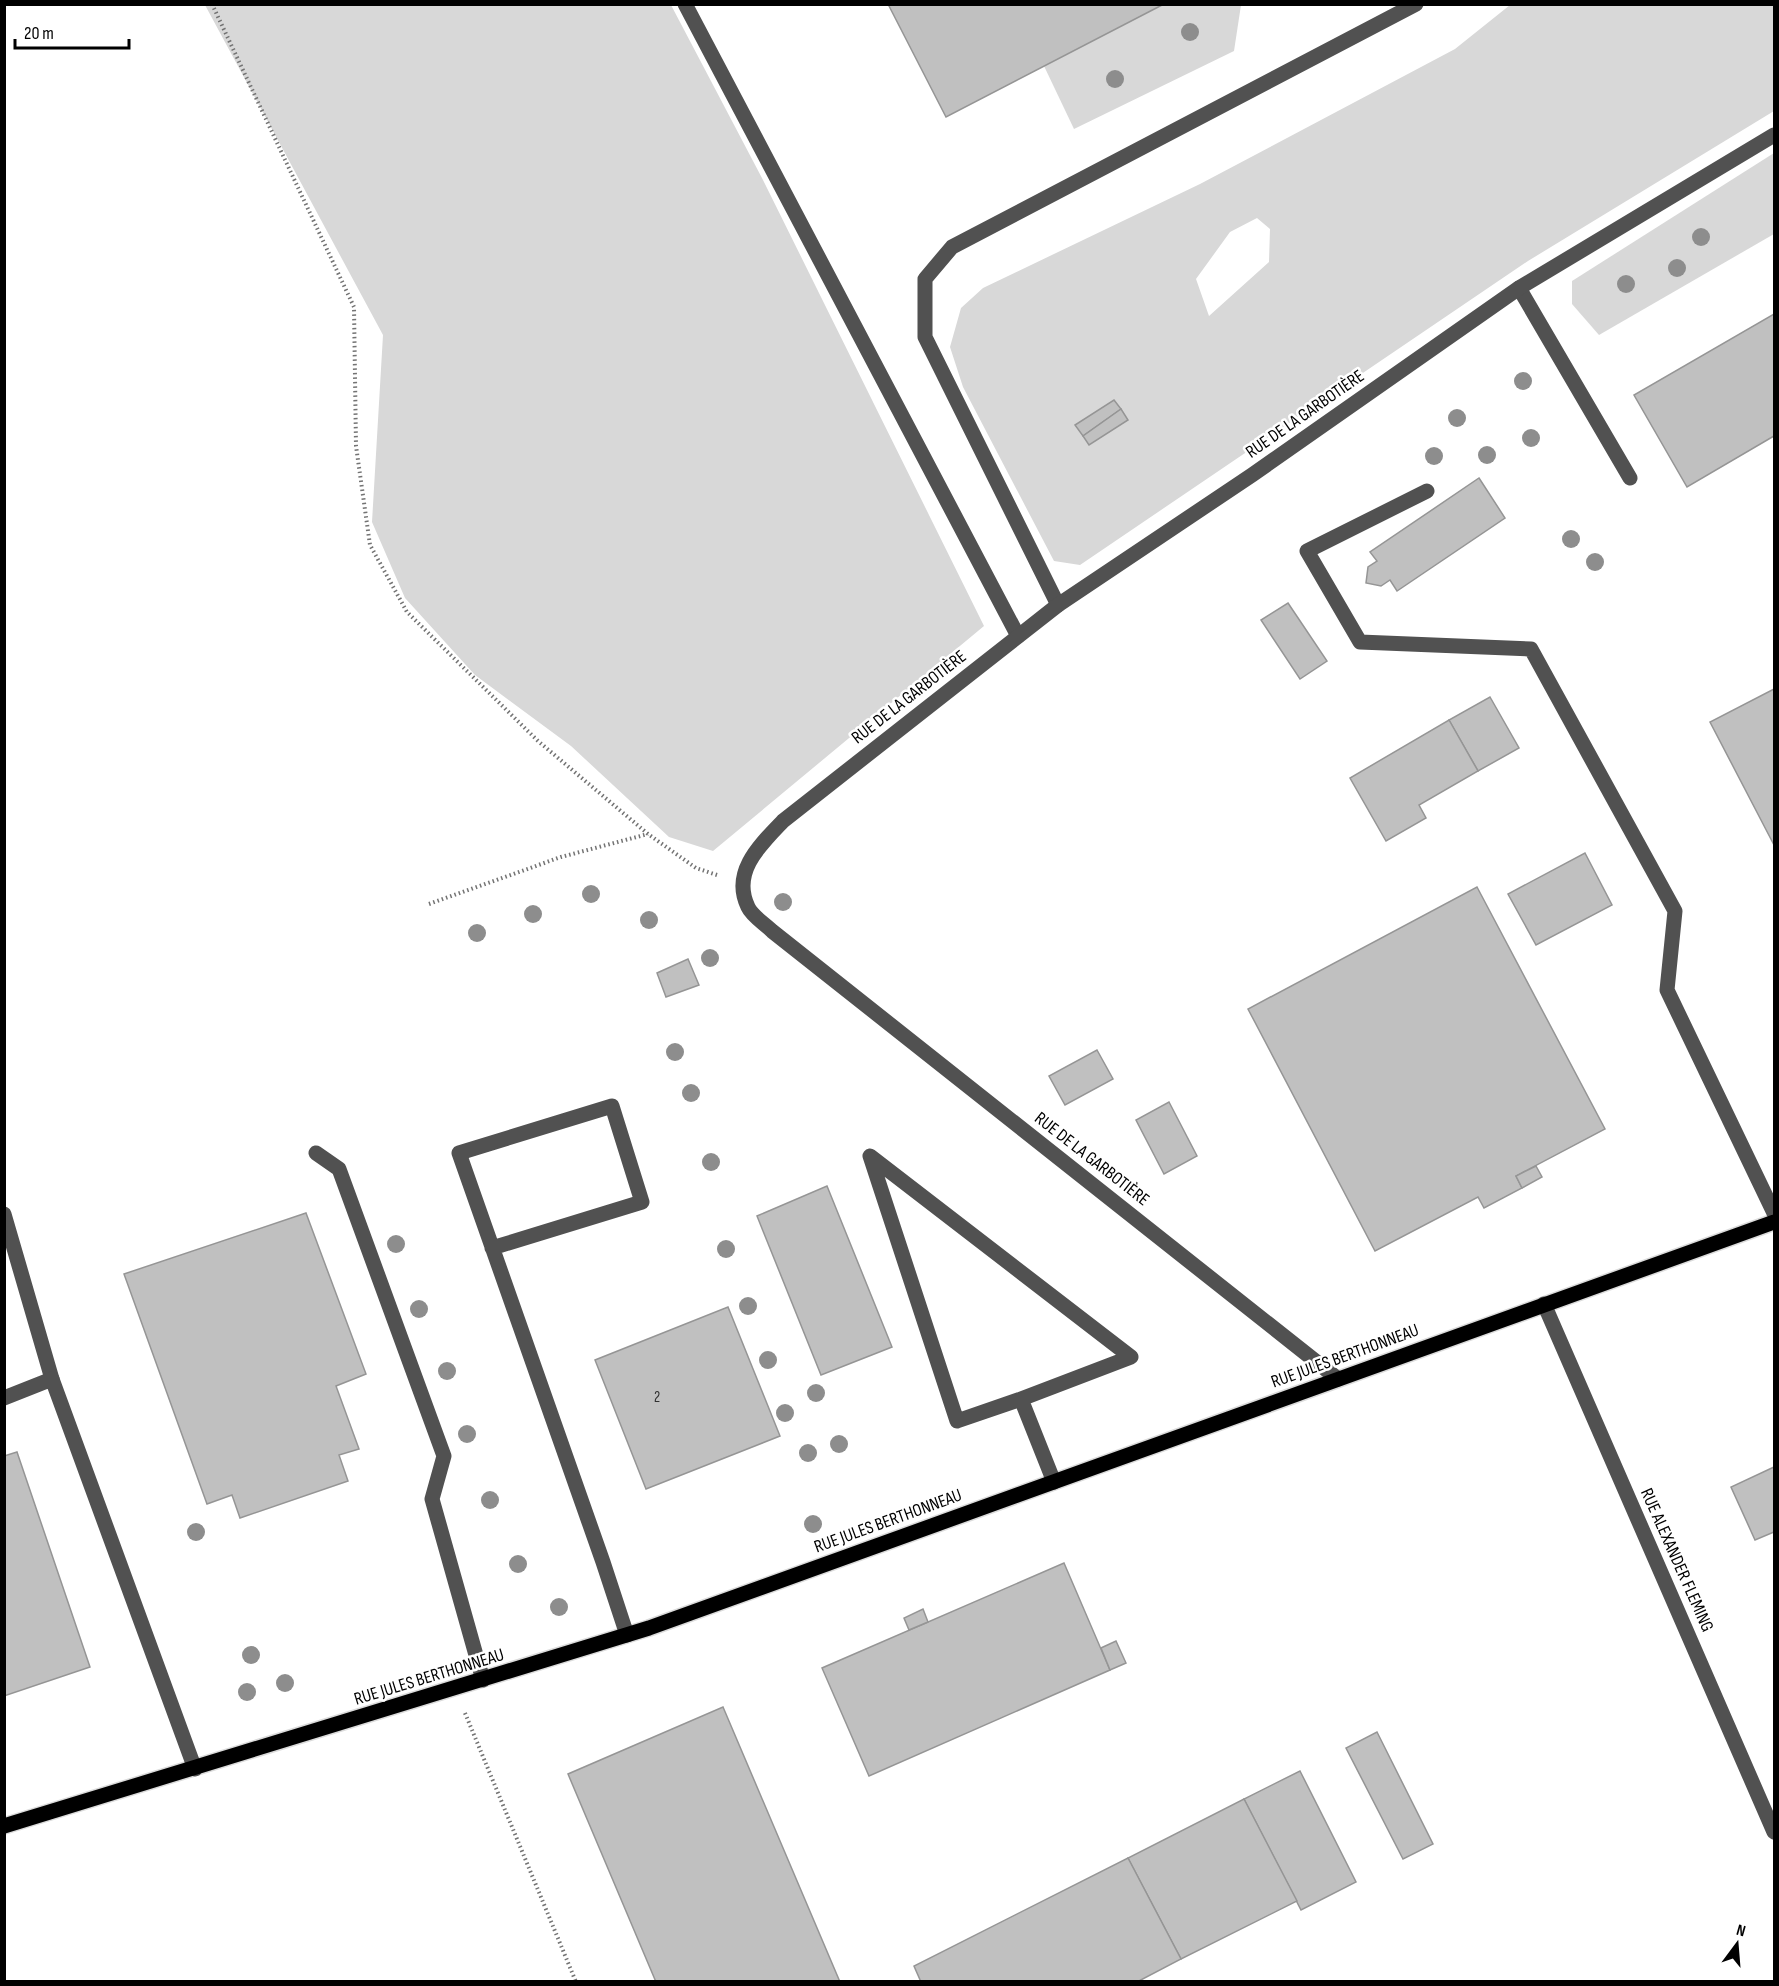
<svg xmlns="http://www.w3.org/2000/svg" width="1779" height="1986" font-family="'Sofia Sans Condensed',sans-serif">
	<rect width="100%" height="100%" fill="#fff"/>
	<!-- green -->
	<g fill="#d8d8d8" fill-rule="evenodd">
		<polygon points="1164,4 1241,5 1234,51 1074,129 1044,66"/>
		<polygon points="205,5 671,5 763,180 984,626 713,851 669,837 571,746 475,675 405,598 372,522 383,335"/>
		<path d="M1510,5h264v106l-246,150 -448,304 -26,-4 -91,-174 -13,-40 11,-39 22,-20 217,-104 255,-135zM1257,218l13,11 -1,33 -60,54 -13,-37 34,-47z"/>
		<polygon points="1774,153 1774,234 1599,335 1572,304 1572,281"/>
	</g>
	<!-- building -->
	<g fill="#c0c0c0" stroke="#959595" stroke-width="1.5">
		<polygon points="888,4 1164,4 946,117"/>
		<polygon points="1774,314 1774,436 1687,487 1634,395"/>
		<polygon points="1114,400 1121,409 1083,436 1075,425"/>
		<polygon points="1121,409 1128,420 1089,445 1083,436"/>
		<polygon points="1479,478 1505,518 1397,591 1390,580 1381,586 1366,583 1368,567 1377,561 1370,552"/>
		<polygon points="1288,603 1327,661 1300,679 1261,620"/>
		<polygon points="1774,689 1774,845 1710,722"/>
		<polygon points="1490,697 1519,748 1478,771 1449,720"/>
		<polygon points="1449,720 1478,771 1419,805 1426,818 1386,841 1350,778"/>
		<polygon points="1585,853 1612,905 1536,945 1508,894"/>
		<polygon points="1477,887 1605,1129 1516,1176 1522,1188 1484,1208 1478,1197 1375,1251 1248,1009"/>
		<polygon points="688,959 699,985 666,997 657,973"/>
		<polygon points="1097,1050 1113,1079 1065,1105 1049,1076"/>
		<polygon points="1169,1102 1197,1156 1164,1174 1136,1120"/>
		<polygon points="1536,1166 1542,1177 1522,1188 1516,1176"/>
		<polygon points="827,1186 892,1347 821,1375 757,1216"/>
		<polygon points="306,1213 366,1374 336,1386 359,1449 339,1455 348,1481 240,1518 232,1495 207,1504 124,1274"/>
		<polygon points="728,1307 780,1436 646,1489 595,1360"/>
		<polygon points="17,1452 90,1667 4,1696 4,1456"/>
		<polygon points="1774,1467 1774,1532 1755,1540 1731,1487"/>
		<polygon points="1064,1563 1110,1670 869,1776 822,1668"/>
		<polygon points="923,1609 928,1622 909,1630 904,1618"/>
		<polygon points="1116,1641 1126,1663 1110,1670 1101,1648"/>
		<polygon points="723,1707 840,1982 656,1982 568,1774"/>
		<polygon points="1377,1732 1433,1844 1403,1859 1346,1748"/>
		<polygon points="1300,1771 1356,1882 1301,1910 1244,1799"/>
		<polygon points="1244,1799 1297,1901 1181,1959 1128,1858"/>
		<polygon points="1128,1858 1181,1959 1137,1982 921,1982 914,1966"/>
	</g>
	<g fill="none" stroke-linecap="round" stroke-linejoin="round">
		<defs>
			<polyline id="major" points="4,1826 649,1628 1774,1222"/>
		</defs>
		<!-- major casing -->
		<use href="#major" stroke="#dbdbdb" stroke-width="18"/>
		<!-- path -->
		<g stroke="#737373" stroke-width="4" stroke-dasharray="1.5 3" stroke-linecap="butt">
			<polyline points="212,4 354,307 356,446 370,545 407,612 538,741 648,834 696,868 717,875"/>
			<polyline points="429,904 561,857 648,834"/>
			<polyline points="465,1713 576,1982"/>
		</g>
		<!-- minor -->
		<g stroke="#515151" stroke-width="15">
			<polyline points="685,4 1018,636"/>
			<polyline points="1519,288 1630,478"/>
			<polyline points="1427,491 1307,551 1360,642 1531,649 1675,911 1667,990 1774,1213"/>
			<polyline points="1058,605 925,337 925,279 952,247 1416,4"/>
			<polyline points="316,1153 339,1169 444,1456 432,1499 483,1680"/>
			<polyline points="4,1214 52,1379"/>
			<polyline points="492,1248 642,1202 612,1106 459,1153 603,1562 627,1635"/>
			<polyline points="1544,1304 1774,1832"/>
			<path d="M1338,1379l-566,-448c-7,-7 -20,-15 -24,-24 -17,-35 12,-62 35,-86l275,-216 194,-130 267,-187 255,-153"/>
			<polyline points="4,1398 52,1379 195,1769"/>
			<polyline points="1021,1399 1131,1357 870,1156 957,1421 1021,1399 1054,1482"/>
		</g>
		<!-- major -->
		<use href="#major" stroke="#000" stroke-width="15"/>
	</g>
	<!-- trees -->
	<g fill="#8d8d8d">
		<circle cx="1190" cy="32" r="9"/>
		<circle cx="1115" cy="79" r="9"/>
		<circle cx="1701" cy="237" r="9"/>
		<circle cx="1677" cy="268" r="9"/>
		<circle cx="1626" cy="284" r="9"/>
		<circle cx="1523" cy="381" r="9"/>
		<circle cx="1457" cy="418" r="9"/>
		<circle cx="1531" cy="438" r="9"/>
		<circle cx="1487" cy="455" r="9"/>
		<circle cx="1434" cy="456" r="9"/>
		<circle cx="1571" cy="539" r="9"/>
		<circle cx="1595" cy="562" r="9"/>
		<circle cx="591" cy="894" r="9"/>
		<circle cx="783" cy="902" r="9"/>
		<circle cx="533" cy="914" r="9"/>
		<circle cx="649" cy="920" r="9"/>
		<circle cx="477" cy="933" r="9"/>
		<circle cx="710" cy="958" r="9"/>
		<circle cx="675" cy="1052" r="9"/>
		<circle cx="691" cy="1093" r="9"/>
		<circle cx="711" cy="1162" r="9"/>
		<circle cx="396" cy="1244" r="9"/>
		<circle cx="726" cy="1249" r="9"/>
		<circle cx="748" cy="1306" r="9"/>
		<circle cx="419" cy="1309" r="9"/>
		<circle cx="768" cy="1360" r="9"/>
		<circle cx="447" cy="1371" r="9"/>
		<circle cx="816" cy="1393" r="9"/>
		<circle cx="785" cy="1413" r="9"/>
		<circle cx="467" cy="1434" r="9"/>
		<circle cx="839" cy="1444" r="9"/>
		<circle cx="808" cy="1453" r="9"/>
		<circle cx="490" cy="1500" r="9"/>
		<circle cx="813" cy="1524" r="9"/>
		<circle cx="196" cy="1532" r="9"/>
		<circle cx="518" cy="1564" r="9"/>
		<circle cx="559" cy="1607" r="9"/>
		<circle cx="251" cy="1655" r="9"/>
		<circle cx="285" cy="1683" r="9"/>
		<circle cx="247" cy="1692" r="9"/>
	</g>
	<g text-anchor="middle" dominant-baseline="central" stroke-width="5" stroke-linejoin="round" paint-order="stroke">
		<!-- number labels -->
		<g font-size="15" fill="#303030">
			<text x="657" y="1397">2</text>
		</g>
		<!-- street labels -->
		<g font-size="18" fill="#000" stroke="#fff">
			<text transform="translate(1305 414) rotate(-35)">RUE DE LA GARBOTIÈRE</text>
			<text transform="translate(909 697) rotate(-38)">RUE DE LA GARBOTIÈRE</text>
			<text transform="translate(1092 1159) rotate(38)">RUE DE LA GARBOTIÈRE</text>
			<text transform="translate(1345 1356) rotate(-20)">RUE JULES BERTHONNEAU</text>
			<text transform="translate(888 1521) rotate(-20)">RUE JULES BERTHONNEAU</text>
			<text transform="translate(1677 1560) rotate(66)">RUE ALEXANDER FLEMING</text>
			<text transform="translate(429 1677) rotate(-17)">RUE JULES BERTHONNEAU</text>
		</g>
	</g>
	<!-- border -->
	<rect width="1779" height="1986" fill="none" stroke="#000000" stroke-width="12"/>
	<!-- north arrow -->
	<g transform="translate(1737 1944) rotate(16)" stroke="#ffffff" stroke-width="4.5" paint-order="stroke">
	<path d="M0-4.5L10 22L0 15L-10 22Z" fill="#000000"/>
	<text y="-9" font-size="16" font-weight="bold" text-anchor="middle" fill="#000000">N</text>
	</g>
	<!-- scale -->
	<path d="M15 39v9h114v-9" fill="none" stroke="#000000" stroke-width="3"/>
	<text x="24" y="39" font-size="18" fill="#000000" stroke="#ffffff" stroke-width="4.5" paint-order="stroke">20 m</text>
</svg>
